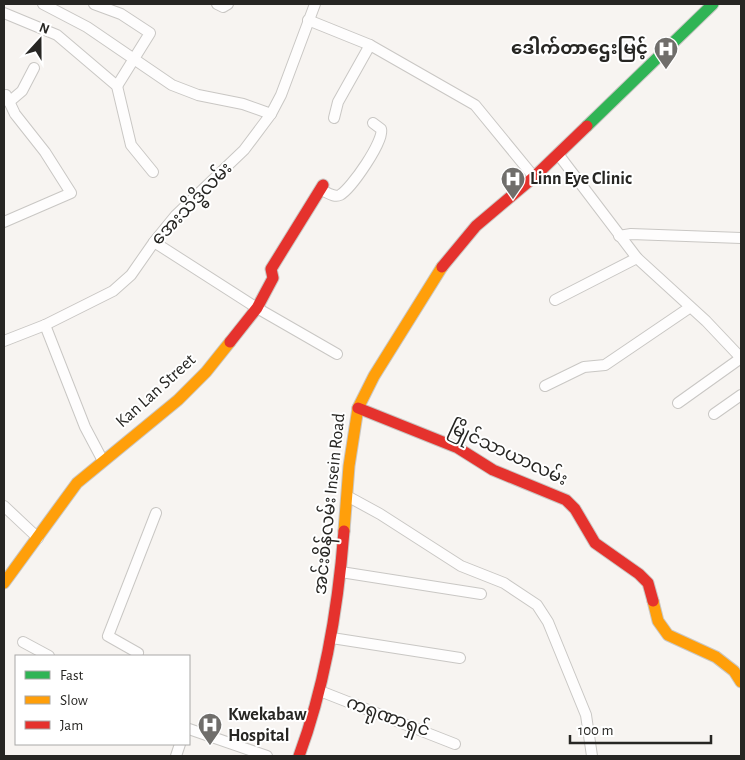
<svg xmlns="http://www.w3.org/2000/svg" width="745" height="760" font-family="'Alegreya Sans','Noto Sans Myanmar',sans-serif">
	<rect width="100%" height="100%" fill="#f7f4f1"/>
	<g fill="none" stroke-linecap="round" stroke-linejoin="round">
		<defs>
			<g id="street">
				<polyline points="43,4 87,27 172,85 198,95 243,104 271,114"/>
				<polyline points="94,4 121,14 150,33 117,86"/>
				<polyline points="217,4 223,7 228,4"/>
				<polyline points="4,13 57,35 117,86 131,145 153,172"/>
				<polyline points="308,20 370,45 475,105 534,177"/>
				<polyline points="9,102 22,91 34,68"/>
				<polyline points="334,118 338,102 370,45"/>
				<polyline points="558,154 637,258 706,321 741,358"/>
				<path d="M321,190c6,2 13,8 19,5 11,-6 45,-55 41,-66l-8,-6"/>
				<polyline points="4,222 71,193 45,152 15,114 6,95"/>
				<polyline points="619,236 631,234 741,238"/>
				<polyline points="154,242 257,308 337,354"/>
				<polyline points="555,300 637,258"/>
				<polyline points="45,325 85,427 103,461"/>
				<polyline points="4,341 45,325 113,291 131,275 154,242 176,215 244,150 271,114 281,95 315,4"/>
				<polyline points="545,386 584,367 605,365 689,308"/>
				<polyline points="678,403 741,358"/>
				<polyline points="714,414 741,395"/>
				<polyline points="347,496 380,514 461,566 504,583 537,605 548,622 586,715 592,756"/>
				<polyline points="4,506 38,538"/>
				<polyline points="341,572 481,594"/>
				<polyline points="332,638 460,658"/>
				<polyline points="23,642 49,656"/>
				<polyline points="137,656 138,653 108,636 156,513"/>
				<polyline points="320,691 455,744"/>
				<polyline points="189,729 267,756"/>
				<polyline points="176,756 180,744"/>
			</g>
			<polyline id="fast" points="587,126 713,4"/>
			<g id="slow">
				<polyline points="344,531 349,466 358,408 374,376 442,267"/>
				<polyline points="4,583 77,483 178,400 206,372 230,342"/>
				<polyline points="653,601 658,621 668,635 716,657 734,671 741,682"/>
			</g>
			<g id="jam">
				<polyline points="442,267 476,226 534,177 587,126"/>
				<polyline points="230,342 257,308 273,278 271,269 323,185"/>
				<polyline points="358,408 458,448 493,470 566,500 575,509 595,543 639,574 648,583 653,601"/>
				<path d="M299,756c27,-73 39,-148 45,-225"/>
			</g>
		</defs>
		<!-- street casing -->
		<use href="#street" stroke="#c9c7c4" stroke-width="12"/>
		<!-- fast casing -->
		<use href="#fast" stroke="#c9c7c4" stroke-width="13"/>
		<!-- slow casing -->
		<use href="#slow" stroke="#c9c7c4" stroke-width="13"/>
		<!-- jam casing -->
		<use href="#jam" stroke="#c9c7c4" stroke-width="13"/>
		<!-- street -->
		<use href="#street" stroke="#fefdfd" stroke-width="10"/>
		<!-- fast -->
		<use href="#fast" stroke="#30b455" stroke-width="11"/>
		<!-- slow -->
		<use href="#slow" stroke="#ff9f0a" stroke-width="11"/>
		<!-- jam -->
		<use href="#jam" stroke="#e5322d" stroke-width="11"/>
	</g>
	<!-- icons -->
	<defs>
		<symbol id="hospital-pin" viewBox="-11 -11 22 30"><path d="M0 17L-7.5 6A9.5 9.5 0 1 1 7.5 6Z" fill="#706e6b" stroke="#fff"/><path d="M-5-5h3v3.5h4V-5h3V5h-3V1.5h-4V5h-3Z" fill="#fff"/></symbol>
	</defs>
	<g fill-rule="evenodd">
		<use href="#hospital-pin" x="652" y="35" width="28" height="38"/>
		<use href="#hospital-pin" x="499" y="165" width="28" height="38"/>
		<use href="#hospital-pin" x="196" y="711" width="28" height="38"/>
	</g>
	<g text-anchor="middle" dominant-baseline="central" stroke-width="4" stroke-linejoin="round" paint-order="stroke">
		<!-- poi labels -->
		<g font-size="18" font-weight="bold" fill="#272623" stroke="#fff" text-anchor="start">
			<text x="648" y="49" text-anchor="end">ဒေါက်တာဌေးမြင့်</text>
			<text x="530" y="179">Linn Eye Clinic</text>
			<text x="228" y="715">Kwekabaw<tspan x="228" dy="21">Hospital</tspan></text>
		</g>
		<!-- street labels -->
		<g font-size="18" fill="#272623" stroke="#fff">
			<text transform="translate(192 204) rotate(-46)">အေးသိဒ္ဓိလမ်း</text>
			<text transform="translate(156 391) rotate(-42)">Kan Lan Street</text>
			<text transform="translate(508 454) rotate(25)">မြိုင်သာယာလမ်း</text>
			<text transform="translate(330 504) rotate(-84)">အင်းစိန်လမ်း Insein Road</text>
			<text transform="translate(388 717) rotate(20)">ကရုဏာရှင်</text>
		</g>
	</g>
	<!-- border -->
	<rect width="745" height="760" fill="none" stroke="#272623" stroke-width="10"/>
	<!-- legend -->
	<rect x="15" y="655" width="175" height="90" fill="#ffffff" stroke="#a9a8a7"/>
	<rect x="25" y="671" width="25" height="8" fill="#30b455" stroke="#a9a8a7"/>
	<text x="60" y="680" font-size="15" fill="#272623">Fast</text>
	<rect x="25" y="696" width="25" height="8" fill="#ff9f0a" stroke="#a9a8a7"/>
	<text x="60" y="705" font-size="15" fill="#272623">Slow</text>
	<rect x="25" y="721" width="25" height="8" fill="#e5322d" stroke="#a9a8a7"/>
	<text x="60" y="730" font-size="15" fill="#272623">Jam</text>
	<!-- north arrow -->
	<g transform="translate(40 40) rotate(21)" stroke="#ffffff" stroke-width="4" paint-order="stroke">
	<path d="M0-4L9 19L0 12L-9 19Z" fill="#272623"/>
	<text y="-8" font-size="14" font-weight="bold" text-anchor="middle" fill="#272623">N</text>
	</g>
	<!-- scale -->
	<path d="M570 735v8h141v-8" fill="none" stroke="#272623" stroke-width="2.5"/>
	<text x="578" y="735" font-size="15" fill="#272623" stroke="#ffffff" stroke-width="4" paint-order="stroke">100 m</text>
</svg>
